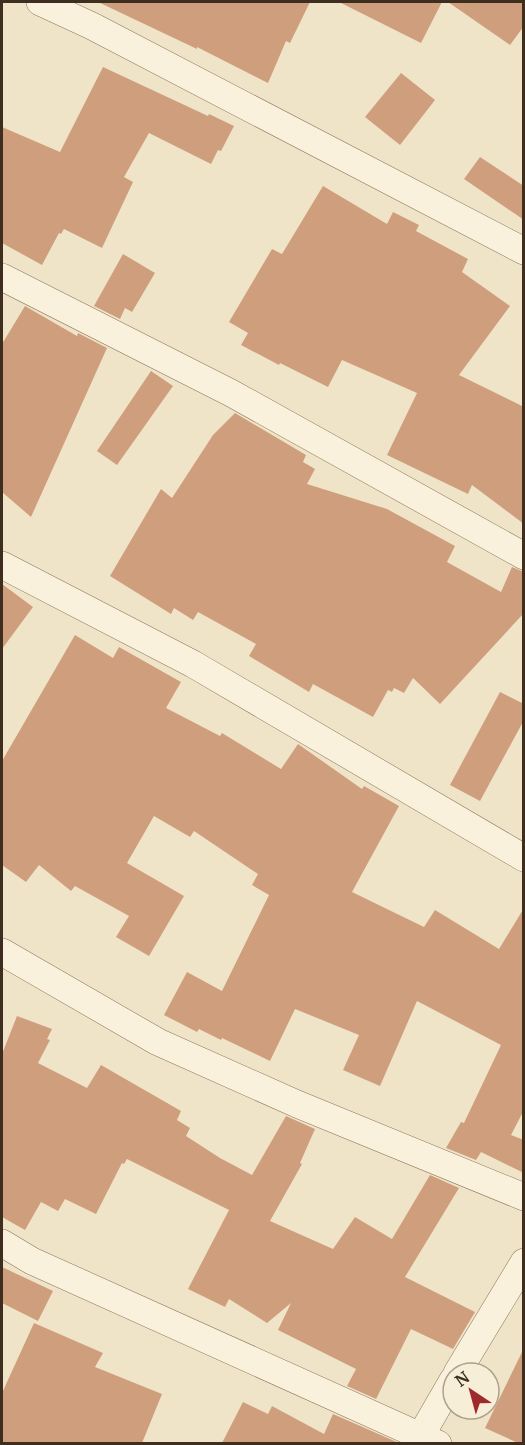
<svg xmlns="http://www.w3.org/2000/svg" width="525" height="1445" font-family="Merriweather,serif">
	<rect width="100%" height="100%" fill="#f0e4c8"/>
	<!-- building -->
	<g fill="#cf9f7d">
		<polygon points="98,2 310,2 290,43 286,41 268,83 197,47 197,49"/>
		<polygon points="339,2 442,2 421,43"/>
		<polygon points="448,2 524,2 524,26 510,45"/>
		<polygon points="103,67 208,116 209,114 234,126 221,151 218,150 211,164 149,133 124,177 133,182 102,248 64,229 61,234 59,233 42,265 2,243 2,127 60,152"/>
		<polygon points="401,73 435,100 400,145 365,117"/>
		<polygon points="480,157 524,186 524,220 464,179"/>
		<polygon points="323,186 387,224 393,212 419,225 416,231 468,259 462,272 510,306 459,375 524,407 524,524 472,485 468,494 387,455 417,393 342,360 328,387 280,363 279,365 241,345 248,333 229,322 272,249 282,254"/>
		<polygon points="123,254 155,273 132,312 125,308 120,319 94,306"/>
		<polygon points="25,306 77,336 78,333 107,348 31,517 2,492 2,344"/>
		<polygon points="151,371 173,386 117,465 97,451"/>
		<polygon points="235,413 306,455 303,462 315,469 307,484 387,509 455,546 447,562 501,592 512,567 524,572 524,613 440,704 413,678 404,693 394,688 392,692 388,690 373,717 313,684 309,692 249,656 256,644 198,612 193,620 174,608 171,614 110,576 161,489 172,498 213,435"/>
		<polygon points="2,584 33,607 2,649"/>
		<polygon points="75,635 113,658 119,647 181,682 166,708 220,736 222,733 281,769 298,744 362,789 364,786 399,806 352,892 424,927 435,910 499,949 524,908 524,1110 511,1135 524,1140 524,1173 481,1152 476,1160 446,1148 461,1122 464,1123 501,1045 417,1001 380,1086 343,1070 359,1035 295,1009 270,1061 222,1038 221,1040 199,1029 197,1032 164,1015 187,972 222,991 269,895 252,885 258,874 194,831 190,837 154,816 127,863 184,896 149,956 116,937 129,916 75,886 71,891 39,865 26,882 2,865 2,761"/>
		<polygon points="500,692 524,704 524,720 480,801 450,785"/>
		<polygon points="17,1016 52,1029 47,1039 50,1040 38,1063 87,1088 101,1065 181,1111 177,1120 190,1128 186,1136 220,1158 252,1175 286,1116 315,1129 300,1163 302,1164 270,1221 333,1249 355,1217 392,1239 430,1175 459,1188 405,1277 475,1312 453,1349 411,1329 376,1399 347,1386 356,1369 278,1330 291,1303 267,1323 229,1299 225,1307 188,1289 229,1210 127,1159 124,1164 122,1163 96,1214 65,1199 58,1211 41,1202 25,1230 2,1217 2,1054"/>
		<polygon points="2,1267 53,1291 38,1321 2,1303"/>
		<polygon points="34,1323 103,1353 95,1367 162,1394 142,1443 2,1443 2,1393"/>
		<polygon points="524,1348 524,1443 518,1443 485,1428"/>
		<polygon points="243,1402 268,1414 272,1406 324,1434 333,1414 399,1443 222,1443"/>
	</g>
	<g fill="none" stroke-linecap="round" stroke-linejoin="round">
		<defs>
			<g id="street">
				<polyline points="40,2 92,26 524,251"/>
				<polyline points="2,277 231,393 524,556"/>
				<polyline points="2,565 193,664 524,858"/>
				<polyline points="2,952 158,1042 297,1104 524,1197"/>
				<polyline points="2,1243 32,1261 438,1444"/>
				<polyline points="457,1373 524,1262"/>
				<polyline points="416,1444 453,1380"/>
			</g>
		</defs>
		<!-- street casing -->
		<use href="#street" stroke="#8d765c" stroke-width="28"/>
		<!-- street -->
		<use href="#street" stroke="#faf1dc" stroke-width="27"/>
	</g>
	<!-- border -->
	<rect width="525" height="1445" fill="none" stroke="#3d2e20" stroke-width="6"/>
	<!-- north arrow -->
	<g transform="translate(471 1391) rotate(324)"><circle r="28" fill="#f7eed8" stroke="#ada18e" stroke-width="1.5"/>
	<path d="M0-4.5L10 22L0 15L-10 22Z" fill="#9e2a2b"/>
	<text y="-9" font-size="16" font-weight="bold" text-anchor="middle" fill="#3d2e20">N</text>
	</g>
</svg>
